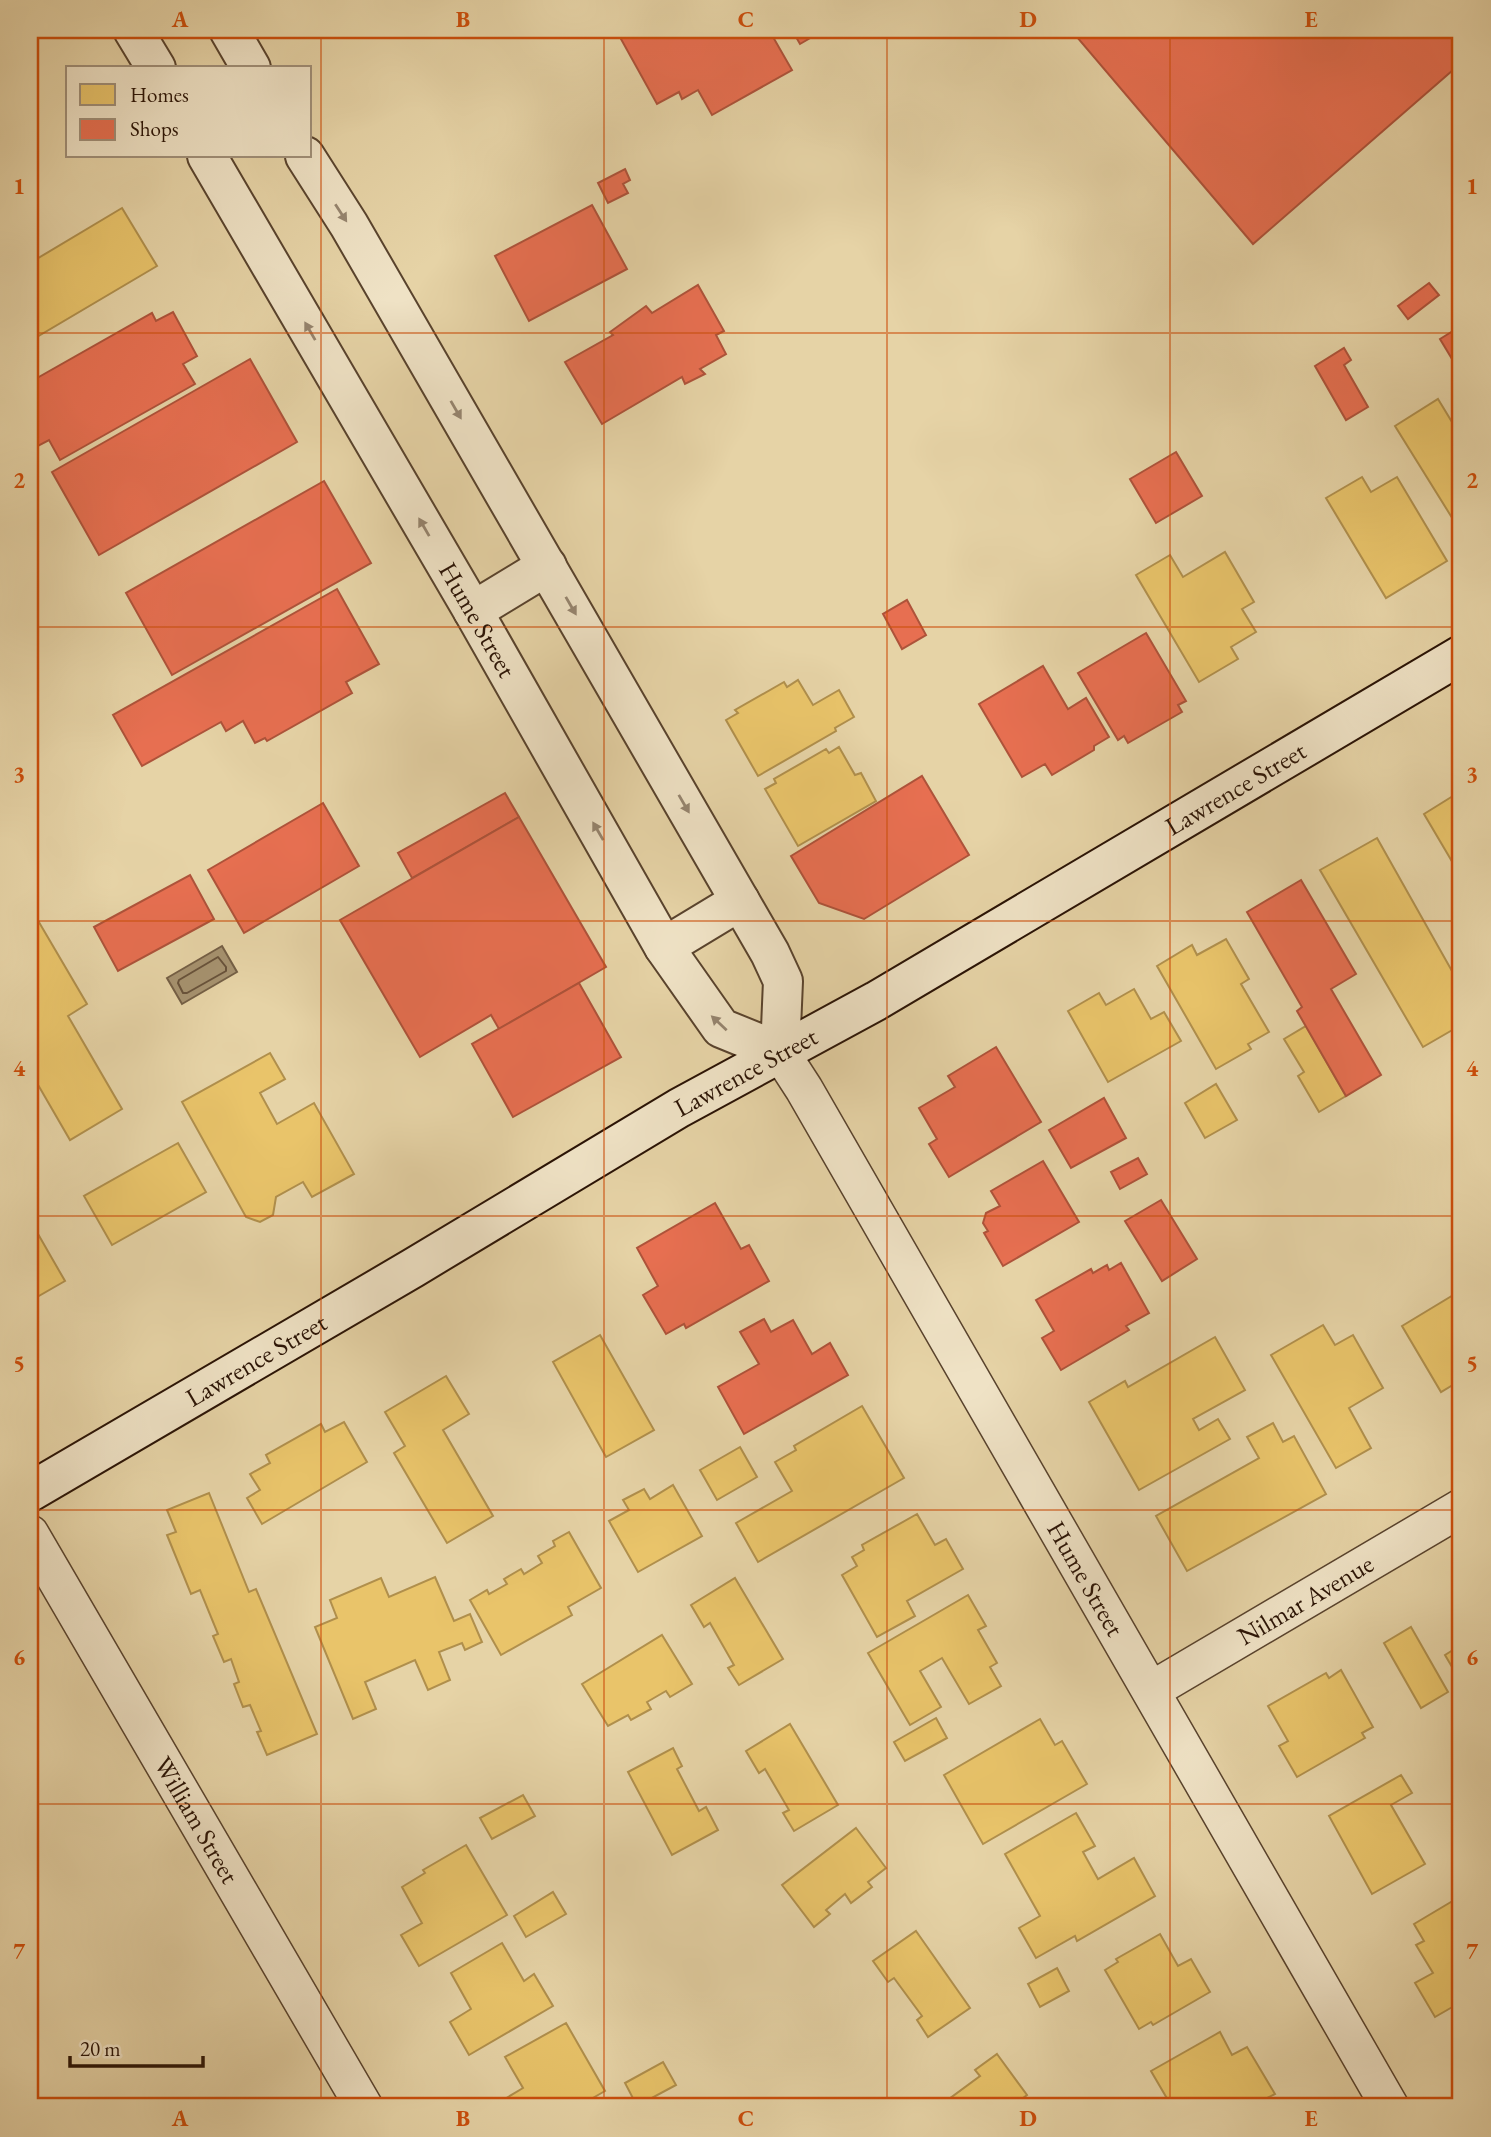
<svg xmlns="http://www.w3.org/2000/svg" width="1491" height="2137" font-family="'EB Garamond',serif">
	<rect width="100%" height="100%" fill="#e6d3a6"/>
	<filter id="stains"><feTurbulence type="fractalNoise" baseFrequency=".00286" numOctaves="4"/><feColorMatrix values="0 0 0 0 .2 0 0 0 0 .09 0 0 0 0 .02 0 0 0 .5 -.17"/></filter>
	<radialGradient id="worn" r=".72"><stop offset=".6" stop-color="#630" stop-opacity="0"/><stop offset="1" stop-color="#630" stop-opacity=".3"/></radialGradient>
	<!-- water -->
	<polygon fill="#a6926f" stroke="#745f45" stroke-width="2" points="222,946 237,972 182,1004 167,978"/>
	<!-- homes -->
	<g fill="#e9c46a" stroke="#b08f4c" stroke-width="2">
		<polygon points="122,208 157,266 30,341 30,263"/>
		<polygon points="1438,399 1452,422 1461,416 1461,528 1459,529 1395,426"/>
		<polygon points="1362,477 1371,492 1397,477 1447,561 1386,598 1326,498"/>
		<polygon points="1225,552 1254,602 1242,609 1256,632 1231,647 1238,659 1199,682 1136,575 1170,555 1183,577"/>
		<polygon points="798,680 813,705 839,690 854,717 835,728 836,731 758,776 726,720 738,713 735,710 784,682 787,687"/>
		<polygon points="839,747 855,775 861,773 876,801 798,846 765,789 776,783 774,779 826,749 829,753"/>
		<polygon points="1461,791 1461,875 1460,875 1424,814"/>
		<polygon points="1377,838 1461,987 1461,1025 1423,1047 1320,870"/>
		<polygon points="33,912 87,1004 68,1016 122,1109 70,1140 30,1071 30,1036 37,1031 30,1018 30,914"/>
		<polygon points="1226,939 1249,979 1241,984 1269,1032 1248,1044 1251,1049 1216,1069 1157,966 1192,945 1197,955"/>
		<polygon points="1134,989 1151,1019 1164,1012 1181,1041 1108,1082 1068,1011 1099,993 1106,1005"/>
		<polygon points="1306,1026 1346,1096 1319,1112 1298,1076 1304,1072 1284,1039"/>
		<polygon points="270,1053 285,1079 260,1093 277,1124 314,1103 354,1174 312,1197 303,1182 276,1197 273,1215 260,1222 246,1217 182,1102"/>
		<polygon points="1216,1084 1237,1120 1205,1138 1185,1103"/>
		<polygon points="178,1143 206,1192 112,1245 84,1196"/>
		<polygon points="30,1220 65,1281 30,1301"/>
		<polygon points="1460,1291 1461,1380 1441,1392 1402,1326"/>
		<polygon points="1323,1325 1335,1345 1353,1335 1383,1388 1349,1408 1371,1448 1336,1468 1271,1355"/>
		<polygon points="600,1335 654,1430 606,1457 553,1362"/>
		<polygon points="1215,1337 1245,1390 1193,1419 1199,1430 1218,1419 1230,1439 1139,1490 1089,1402 1125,1381 1128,1387"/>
		<polygon points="446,1376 469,1414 443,1430 493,1516 447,1543 394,1453 405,1446 385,1412"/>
		<polygon points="862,1406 904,1478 758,1562 736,1523 792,1491 775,1462 796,1450 794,1446"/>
		<polygon points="344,1422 367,1462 262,1524 247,1498 260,1490 250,1474 270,1463 266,1455 321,1424 325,1432"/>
		<polygon points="1273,1423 1283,1442 1294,1436 1326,1494 1187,1571 1156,1516 1259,1458 1247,1437"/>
		<polygon points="740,1447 757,1477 717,1500 700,1470"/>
		<polygon points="673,1485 702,1536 638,1572 609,1521 629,1510 623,1500 644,1489 650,1499"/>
		<polygon points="209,1493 249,1592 256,1589 317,1734 267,1755 257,1732 261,1731 250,1705 243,1707 234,1684 239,1682 231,1659 224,1662 213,1636 218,1634 200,1590 191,1594 167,1535 176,1532 167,1510"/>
		<polygon points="917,1514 935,1545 946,1539 963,1569 907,1601 915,1616 877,1637 842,1575 857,1566 852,1557 864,1550 862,1545"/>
		<polygon points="569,1532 601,1588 568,1607 572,1615 501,1655 470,1600 487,1590 489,1594 507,1584 504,1579 521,1569 524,1574 542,1563 538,1556 555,1546 553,1541"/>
		<polygon points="435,1577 454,1621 470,1614 482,1642 465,1650 462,1643 439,1652 450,1680 428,1690 415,1660 365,1682 376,1709 353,1719 315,1627 337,1618 330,1600 381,1578 389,1597"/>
		<polygon points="735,1578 783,1659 739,1685 728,1668 734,1665 710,1623 704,1627 691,1605"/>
		<polygon points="968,1595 986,1626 978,1630 997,1663 990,1667 1001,1686 969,1704 942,1658 920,1671 941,1707 910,1725 868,1653"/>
		<polygon points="1411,1627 1448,1692 1421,1708 1384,1643"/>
		<polygon points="662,1635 692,1684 670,1697 666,1691 647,1702 651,1709 631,1720 628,1715 608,1726 582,1684"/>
		<polygon points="1461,1645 1461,1682 1445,1655"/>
		<polygon points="1341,1670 1373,1727 1362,1733 1365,1738 1297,1777 1279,1746 1288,1741 1268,1706 1326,1673 1329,1678"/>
		<polygon points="936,1718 947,1738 905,1761 894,1742"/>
		<polygon points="1040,1719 1055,1745 1062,1741 1087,1784 983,1844 944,1775"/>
		<polygon points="790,1724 838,1805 794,1831 783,1813 789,1810 765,1769 759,1773 746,1751"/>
		<polygon points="673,1748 682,1766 677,1769 699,1811 706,1807 718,1830 672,1855 628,1772"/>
		<polygon points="1401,1775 1412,1793 1391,1805 1425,1864 1372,1894 1329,1816"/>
		<polygon points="523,1795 535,1816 492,1839 480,1818"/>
		<polygon points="1076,1813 1095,1846 1083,1852 1098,1879 1134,1858 1155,1896 1077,1941 1075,1936 1036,1958 1019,1928 1040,1916 1005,1854"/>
		<polygon points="856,1828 886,1868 868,1882 872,1887 851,1903 845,1894 826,1910 830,1914 814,1927 782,1885"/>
		<polygon points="466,1845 507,1915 419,1966 401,1935 422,1923 402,1887 425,1873 423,1870"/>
		<polygon points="553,1892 566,1914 526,1937 514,1916"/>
		<polygon points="1456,1899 1461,1905 1461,2002 1435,2017 1415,1983 1433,1973 1416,1945 1424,1941 1414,1924"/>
		<polygon points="916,1931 970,2008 928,2037 917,2020 922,2016 894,1978 888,1982 873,1961"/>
		<polygon points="1160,1934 1178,1966 1191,1959 1210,1992 1153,2025 1151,2022 1139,2029 1105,1970 1118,1962 1116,1959"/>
		<polygon points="502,1943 524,1981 534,1974 553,2006 469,2055 450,2022 471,2009 451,1973"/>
		<polygon points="1057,1968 1069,1991 1040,2007 1028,1984"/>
		<polygon points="566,2023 605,2091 577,2107 501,2107 498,2103 523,2088 505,2057"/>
		<polygon points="1220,2032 1232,2055 1247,2047 1275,2094 1261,2101 1264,2106 1262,2107 1172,2107 1151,2071"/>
		<polygon points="997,2054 1027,2095 1011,2107 927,2107 938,2099 942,2104 980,2076 975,2070"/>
		<polygon points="663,2062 676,2085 637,2106 625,2083"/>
	</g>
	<!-- shops -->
	<g fill="#e76f51" stroke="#ae533a" stroke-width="2">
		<polygon points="616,30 769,30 792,70 712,115 698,90 682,99 679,92 657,104"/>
		<polygon points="792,30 824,30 800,44"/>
		<polygon points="1084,30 1461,30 1461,63 1253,244 1076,36"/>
		<polygon points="625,169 630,180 623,184 628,193 608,203 598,183"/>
		<polygon points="592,205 627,269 529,321 495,256"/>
		<polygon points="1429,283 1439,295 1408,319 1398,306"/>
		<polygon points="698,285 724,331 716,335 726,354 700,369 705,374 685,384 682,377 602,424 565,362 613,335 610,332 646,306 652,313"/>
		<polygon points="173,312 197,356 183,364 195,384 60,460 49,440 36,447 30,435 30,382 152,313 156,321"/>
		<polygon points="1461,326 1461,374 1440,339"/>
		<polygon points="1344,348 1351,360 1344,365 1368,407 1346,420 1315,366"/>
		<polygon points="250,359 297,442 99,555 52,472"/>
		<polygon points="1176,452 1202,496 1156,523 1130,479"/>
		<polygon points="324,481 371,563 172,675 126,593"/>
		<polygon points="337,589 379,664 346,682 352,693 267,741 265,738 255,743 243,721 226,731 221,722 142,766 113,715"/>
		<polygon points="907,600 926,635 902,649 883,614"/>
		<polygon points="1146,633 1186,701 1178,705 1182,712 1128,743 1124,736 1118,740 1078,673"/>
		<polygon points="1043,666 1068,709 1086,698 1109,737 1094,746 1094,750 1052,775 1045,764 1022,777 979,704"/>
		<polygon points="922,776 969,855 864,919 819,903 791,856"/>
		<polygon points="505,793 519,817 412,878 398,853"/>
		<polygon points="323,803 359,866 244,933 208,870"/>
		<polygon points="519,817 606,967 499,1029 491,1015 420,1057 340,920"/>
		<polygon points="190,875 214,919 118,971 94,927"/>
		<polygon points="1301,880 1356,974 1331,989 1381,1075 1346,1096 1297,1011 1302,1007 1247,912"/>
		<polygon points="579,983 621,1057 513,1117 472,1044"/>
		<polygon points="996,1047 1041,1122 949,1177 929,1144 937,1139 919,1108 955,1087 948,1076"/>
		<polygon points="1104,1098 1126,1138 1071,1168 1049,1130"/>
		<polygon points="1138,1158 1147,1174 1120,1189 1111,1172"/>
		<polygon points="1043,1161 1079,1222 1003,1266 984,1233 988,1231 983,1223 986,1213 1000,1206 991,1191"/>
		<polygon points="1161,1200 1197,1259 1162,1281 1125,1221"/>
		<polygon points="715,1203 741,1249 749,1245 769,1281 686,1328 684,1324 666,1334 643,1295 658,1286 637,1248"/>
		<polygon points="1121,1263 1149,1313 1126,1326 1129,1330 1061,1370 1042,1338 1054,1331 1036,1300 1091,1269 1093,1273 1107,1265 1109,1270"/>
		<polygon points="764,1319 771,1332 793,1320 812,1354 830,1343 848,1375 744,1434 718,1387 759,1364 740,1332"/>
	</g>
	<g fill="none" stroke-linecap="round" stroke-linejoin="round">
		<!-- shore -->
		<polygon stroke="#68523a" stroke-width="2" points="218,957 226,967 226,971 187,993 183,993 178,983 179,980"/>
		<defs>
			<g id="minor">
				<path id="s1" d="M780,1052l24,37 586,1018"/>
				<path id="s2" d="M30,1534l334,573"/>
				<path id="s3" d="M1152,1690l309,-182"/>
			</g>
			<g id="tertiary">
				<polyline points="133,30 156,68"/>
				<polyline points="229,30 251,68"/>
				<path id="s4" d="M207,156l266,455 191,336 57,81 59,24 3,-71 -13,-28 -421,-728 -44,-69"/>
				<polyline points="473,611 547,566"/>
				<polyline points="664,947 740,901"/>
			</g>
			<g id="secondary">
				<path id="s5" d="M30,1492l383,-224 266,-160 197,-107 585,-346"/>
			</g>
		</defs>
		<!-- minor casing -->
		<use href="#minor" stroke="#59432d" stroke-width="40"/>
		<!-- tertiary casing -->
		<use href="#tertiary" stroke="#59432d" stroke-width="42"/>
		<!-- secondary casing -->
		<use href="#secondary" stroke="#2a1305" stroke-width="42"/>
		<!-- minor -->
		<use href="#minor" stroke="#efe2c5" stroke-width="37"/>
		<!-- tertiary -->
		<use href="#tertiary" stroke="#efe2c5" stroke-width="38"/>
		<!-- secondary -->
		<use href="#secondary" stroke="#efe2c5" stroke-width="38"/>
	</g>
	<!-- one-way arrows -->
	<defs><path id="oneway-solid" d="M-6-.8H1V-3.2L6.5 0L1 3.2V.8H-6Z" transform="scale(1.75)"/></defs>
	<g fill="#96856f">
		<use href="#oneway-solid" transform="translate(341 213) rotate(57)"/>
		<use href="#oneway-solid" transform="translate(310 331) rotate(-120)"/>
		<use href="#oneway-solid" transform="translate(456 410) rotate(60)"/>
		<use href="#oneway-solid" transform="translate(424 527) rotate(-120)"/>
		<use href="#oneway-solid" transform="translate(571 606) rotate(60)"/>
		<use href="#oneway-solid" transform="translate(684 804) rotate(60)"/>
		<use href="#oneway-solid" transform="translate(598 831) rotate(-120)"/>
		<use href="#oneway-solid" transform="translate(719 1023) rotate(-137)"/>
	</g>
	<!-- grid -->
	<path fill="none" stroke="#cc4e0b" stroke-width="2" stroke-opacity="0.55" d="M321,30v2077M604,30v2077M887,30v2077M1170,30v2077M30,333h1431M30,627h1431M30,921h1431M30,1216h1431M30,1510h1431M30,1804h1431"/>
	<g text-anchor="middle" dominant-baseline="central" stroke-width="7" stroke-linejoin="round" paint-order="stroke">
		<!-- street labels -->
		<g font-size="26" fill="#2a1305" stroke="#efe2c5">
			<text stroke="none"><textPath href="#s4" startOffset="537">Hume Street</textPath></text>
			<text stroke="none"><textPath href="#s5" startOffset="1396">Lawrence Street</textPath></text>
			<text stroke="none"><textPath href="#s5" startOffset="830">Lawrence Street</textPath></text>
			<text stroke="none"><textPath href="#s5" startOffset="262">Lawrence Street</textPath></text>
			<text stroke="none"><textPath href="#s1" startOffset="609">Hume Street</textPath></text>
			<text stroke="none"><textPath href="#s3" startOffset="178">Nilmar Avenue</textPath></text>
			<text stroke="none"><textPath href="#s2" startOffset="331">William Street</textPath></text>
		</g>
	</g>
	<!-- margin -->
	<rect width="1491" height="2137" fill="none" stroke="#e6d3a6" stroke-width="77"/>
	<!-- legend -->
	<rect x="66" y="66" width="245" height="91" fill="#efe2c5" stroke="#a08f78" stroke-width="2"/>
	<rect x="80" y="84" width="35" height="21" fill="#e9c46a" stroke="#a08f78" stroke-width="2"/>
	<text x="130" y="102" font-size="21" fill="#2a1305">Homes</text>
	<rect x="80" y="119" width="35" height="21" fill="#e76f51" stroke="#a08f78" stroke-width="2"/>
	<text x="130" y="136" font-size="21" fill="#2a1305">Shops</text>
	<!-- scale -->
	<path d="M70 2056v10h133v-10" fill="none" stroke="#2a1305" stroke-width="3.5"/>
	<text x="80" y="2056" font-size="21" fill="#2a1305" stroke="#efe2c5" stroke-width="5" paint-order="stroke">20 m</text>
	<rect x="38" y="38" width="1414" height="2060" fill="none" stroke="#cc4e0b" stroke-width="2.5"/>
	<g font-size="23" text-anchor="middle" font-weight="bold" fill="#cc4e0b">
		<text x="180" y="27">A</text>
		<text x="463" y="27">B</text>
		<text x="746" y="27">C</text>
		<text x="1028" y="27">D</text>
		<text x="1311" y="27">E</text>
		<text x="19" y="194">1</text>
		<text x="1472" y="194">1</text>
		<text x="19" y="488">2</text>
		<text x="1472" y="488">2</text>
		<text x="19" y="782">3</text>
		<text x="1472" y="782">3</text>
		<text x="19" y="1076">4</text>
		<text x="1472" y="1076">4</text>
		<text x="19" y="1371">5</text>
		<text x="1472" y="1371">5</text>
		<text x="19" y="1665">6</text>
		<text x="1472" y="1665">6</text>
		<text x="19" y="1959">7</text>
		<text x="1472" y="1959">7</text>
		<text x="180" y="2126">A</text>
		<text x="463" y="2126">B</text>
		<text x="746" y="2126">C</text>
		<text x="1028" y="2126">D</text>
		<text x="1311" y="2126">E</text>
	</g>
	<rect width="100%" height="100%" filter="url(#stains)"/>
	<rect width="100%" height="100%" fill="url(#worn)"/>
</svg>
